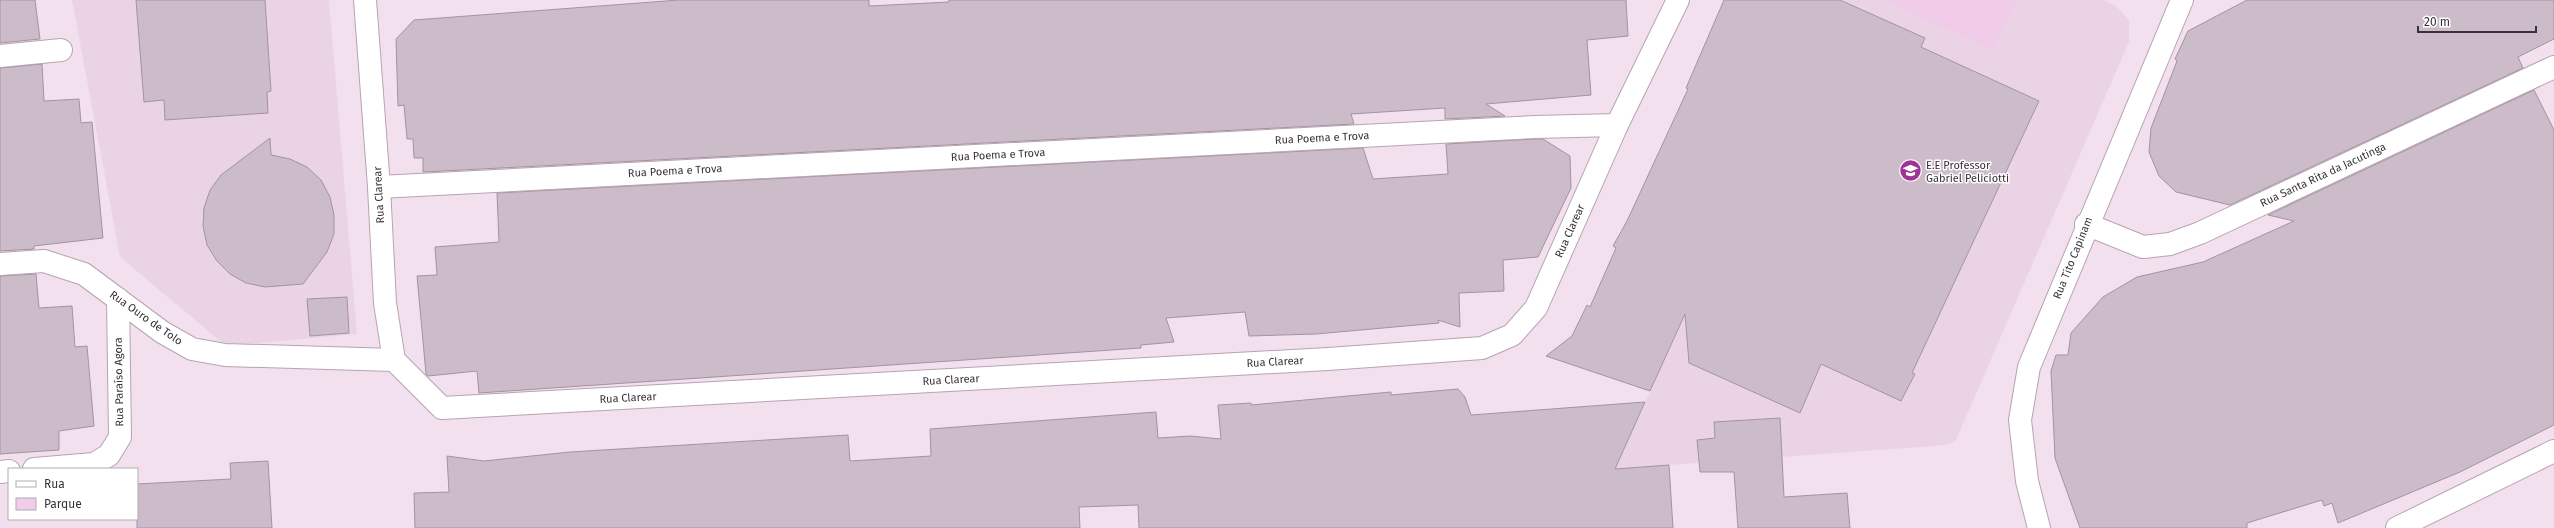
<svg xmlns="http://www.w3.org/2000/svg" width="2554" height="528" font-family="'Fira Sans',sans-serif">
	<rect width="100%" height="100%" fill="#f2e0ee"/>
	<!-- built -->
	<g fill="#ebd3e6">
		<polygon points="72,0 329,0 357,334 226,346 120,257"/>
		<polygon points="1827,0 2104,0 2116,6 2129,20 2129,42 1956,440 1950,444 1934,446 1615,469"/>
	</g>
	<!-- park -->
	<polygon fill="#f0cce9" points="1885,0 2017,0 1993,51"/>
	<!-- building -->
	<g fill="#ccbbc9" stroke="#a393a0">
		<polygon points="0,0 35,0 40,39 0,43"/>
		<polygon points="136,0 265,0 271,91 267,92 268,113 165,120 164,100 144,102"/>
		<polygon points="679,0 869,0 869,6 949,2 949,0 1626,0 1628,36 1587,40 1591,95 1486,104 1505,116 1445,119 1445,108 1351,114 1354,124 423,172 423,158 414,158 413,139 407,139 404,105 398,106 396,39 414,20"/>
		<polygon points="1724,0 1840,0 1925,38 1921,47 2039,101 1912,373 1915,374 1901,401 1821,364 1800,413 1689,363 1685,314 1650,391 1546,356 1572,336 1587,305 1590,307 1616,248 1613,246 1627,221 1688,89 1686,88"/>
		<polygon points="2247,0 2554,0 2554,39 2518,57 2523,68 2230,205 2176,192 2159,176 2149,152 2151,128 2177,61 2175,59 2188,31"/>
		<polygon points="42,64 44,101 79,99 81,123 92,122 103,238 34,246 34,249 0,251 0,68"/>
		<polygon points="2534,90 2554,130 2554,425 2460,472 2338,523 2332,503 2324,506 2322,500 2247,523 2247,528 2080,528 2055,458 2051,371 2056,355 2068,355 2071,333 2103,297 2137,277 2203,262 2294,221 2268,215"/>
		<polygon points="270,138 271,155 290,159 307,167 321,180 330,197 334,215 334,234 327,252 303,284 265,287 246,283 230,274 217,261 207,245 203,226 204,208 210,190 221,175"/>
		<polygon points="1535,139 1543,139 1570,156 1571,188 1538,257 1503,260 1504,291 1459,293 1460,327 1438,320 1439,323 1316,334 1249,336 1245,312 1166,318 1174,342 1141,345 1141,348 479,393 477,371 428,376 426,374 417,276 437,275 435,247 499,242 497,193 1363,148 1373,179 1448,174 1446,144"/>
		<polygon points="36,274 39,308 72,306 75,347 87,346 94,426 59,431 59,450 0,454 0,276"/>
		<polygon points="347,297 349,333 310,336 307,299"/>
		<polygon points="1458,389 1465,397 1471,415 1645,402 1615,469 1669,465 1673,528 1139,528 1138,505 1079,507 1080,528 415,528 414,493 449,492 447,456 484,461 570,452 848,435 850,461 931,456 930,429 1156,412 1158,438 1190,436 1221,439 1218,405 1251,403 1251,405 1391,392 1391,395"/>
		<polygon points="1780,418 1784,497 1847,493 1850,528 1738,528 1734,472 1700,472 1697,440 1715,438 1714,422"/>
		<polygon points="268,461 272,528 137,528 137,484 231,479 230,463"/>
	</g>
	<g fill="none" stroke-linecap="round" stroke-linejoin="round">
		<defs>
			<g id="minor">
				<polyline points="365,0 379,187 385,303 394,360 442,408 1328,359 1482,348 1512,335 1536,308 1617,125 1678,0"/>
				<polyline points="0,56 61,50"/>
				<polyline points="379,187 1535,127 1617,125"/>
				<polyline points="2086,224 2143,247 2170,244 2200,233 2554,67"/>
				<polyline points="0,264 44,261 84,274 162,332 192,349 225,355 394,360"/>
				<polyline points="34,469 94,464 109,455 120,437 118,299"/>
				<polyline points="0,472 9,471"/>
				<polyline points="2039,528 2027,481 2020,420 2029,367 2182,0"/>
				<polyline points="2397,528 2554,451"/>
			</g>
		</defs>
		<!-- minor casing -->
		<use href="#minor" stroke="#b6a4b2" stroke-width="24"/>
		<!-- minor -->
		<use href="#minor" stroke="#fff" stroke-width="22"/>
	</g>
	<!-- icons -->
	<defs>
		<symbol id="school-disc" viewBox="-11 -11 22 22"><circle r="9.5" fill="#a03494" stroke="#fff"/><path d="M0-5L7-2L0 1L-7-2ZM-4 1L0 2.5L4 1V4Q0 6-4 4Z" fill="#fff"/></symbol>
	</defs>
	<g fill-rule="evenodd">
		<use href="#school-disc" x="1898" y="158" width="25" height="25"/>
	</g>
	<g text-anchor="middle" dominant-baseline="central" stroke-width="3" stroke-linejoin="round" paint-order="stroke">
		<!-- street labels -->
		<g font-size="11" fill="#393238" stroke="#fff">
			<text transform="translate(1322 138) rotate(-3)">Rua Poema e Trova</text>
			<text transform="translate(998 155) rotate(-3)">Rua Poema e Trova</text>
			<text transform="translate(675 171) rotate(-3)">Rua Poema e Trova</text>
			<text transform="translate(2323 175) rotate(-25)">Rua Santa Rita da Jacutinga</text>
			<text transform="translate(379 195) rotate(-93)">Rua Clarear</text>
			<text transform="translate(1570 231) rotate(-66)">Rua Clarear</text>
			<text transform="translate(2073 258) rotate(-68)">Rua Tito Capinam</text>
			<text transform="translate(146 318) rotate(35)">Rua Ouro de Tolo</text>
			<text transform="translate(1275 362) rotate(-3)">Rua Clarear</text>
			<text transform="translate(951 380) rotate(-3)">Rua Clarear</text>
			<text transform="translate(119 382) rotate(-91)">Rua Paraíso Agora</text>
			<text transform="translate(628 398) rotate(-3)">Rua Clarear</text>
		</g>
		<!-- poi labels -->
		<g font-size="11" fill="#393238" stroke="#fff" text-anchor="start">
			<text x="1926" y="165">E.E Professor<tspan x="1926" dy="13">Gabriel Peliciotti</tspan></text>
		</g>
	</g>
	<!-- legend -->
	<rect x="8" y="468" width="130" height="52" fill="#ffffff" stroke="#b0adaf"/>
	<rect x="16" y="481" width="20" height="6" fill="#ffffff" stroke="#b0adaf"/>
	<text x="44" y="488" font-size="12" fill="#393238">Rua</text>
	<rect x="16" y="498" width="20" height="12" fill="#f0cce9" stroke="#b0adaf"/>
	<text x="44" y="508" font-size="12" fill="#393238">Parque</text>
	<!-- scale -->
	<path d="M2418 26v6h118v-6" fill="none" stroke="#393238" stroke-width="2"/>
	<text x="2424" y="26" font-size="12" fill="#393238" stroke="#ffffff" stroke-width="3" paint-order="stroke">20 m</text>
</svg>
